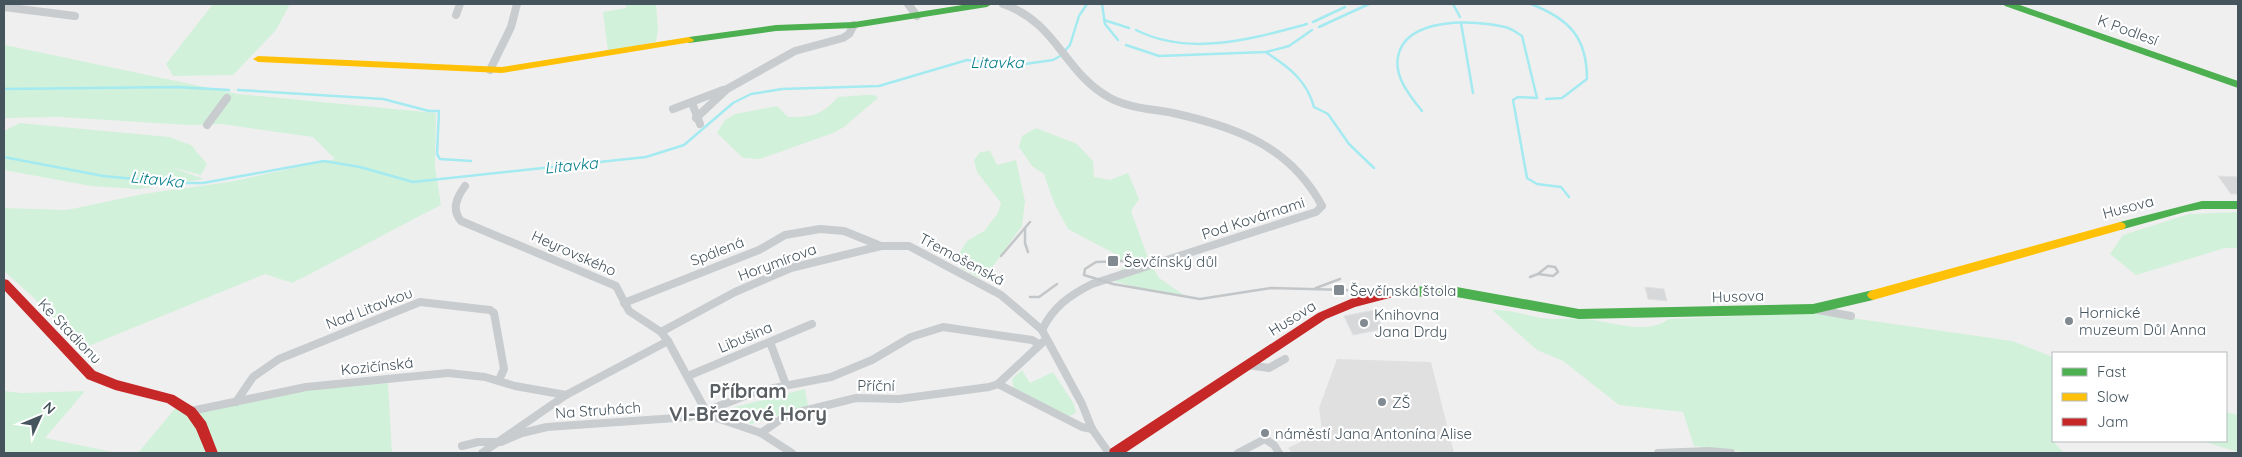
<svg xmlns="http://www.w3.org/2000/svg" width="2242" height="457" font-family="Quicksand,sans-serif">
	<rect width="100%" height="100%" fill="#f0efef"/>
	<!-- education -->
	<polygon fill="#e1e0e1" points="1337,359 1431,362 1454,453 1292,453 1288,448 1306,439 1323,438 1319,408"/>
	<!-- green -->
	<g fill="#d1f1da">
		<polygon points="213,4 290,4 276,30 233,75 173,76 166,64"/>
		<polygon points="626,4 656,4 658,29 656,42 608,51 603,12 626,8"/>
		<path d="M5,45l233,49 198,19 -1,54 6,38c-50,25 -99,53 -149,78l-27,-9 -184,75 -49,-53 -28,-25v-63l63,2 76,-16 86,-12 106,-23 -22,-22 -92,-13 -31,1 -132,-8 -54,1z"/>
		<path d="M866,95h8l4,3 -34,29 -11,6 -73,26 -17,-1 -26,-25 8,-13 10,-6 42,-8 11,11c25,0 34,-2 50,-20z"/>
		<polygon points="20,123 169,137 191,145 207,164 201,175 170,167 204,179 138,189 91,186 4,170 4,131"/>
		<polygon points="1036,128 1077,144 1093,161 1094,177 1110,180 1128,173 1139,199 1131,211 1148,258 1159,278 1184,295 1140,288 1109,280 1125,266 1117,255 1068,229 1054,203 1044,174 1032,166 1019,147 1022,136"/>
		<polygon points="990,151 997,165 1016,160 1025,201 1022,226 988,273 980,278 961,268 955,260 967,241 984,231 998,213 1001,203 977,172 974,160 980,152"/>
		<polygon points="2238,212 2238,248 2225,248 2136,275 2110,254 2123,235 2189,214"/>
		<path d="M1492,310c18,-1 32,5 49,8 14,2 29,0 43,1 27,2 61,17 85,0l148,-6 195,28 41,16v84l11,12h-311l-59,-7 -11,-34 -64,-7 -56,-44 -26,-11z"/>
		<polygon points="1022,370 1030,383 1053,372 1074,404 1076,413 1069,416 1018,392 1013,386 1012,379"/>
		<polygon points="388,383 392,453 213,453 210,443 193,412 306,387"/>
		<polygon points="805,389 808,406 751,424 716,412"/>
		<polygon points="4,391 21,393 85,391 45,438 117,453 4,453"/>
		<path d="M178,405c17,9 29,29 32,48h-72z"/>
		<polygon points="2226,412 2238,415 2238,452 2202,441 2226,441"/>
	</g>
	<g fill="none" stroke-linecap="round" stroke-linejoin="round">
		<!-- stream -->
		<g stroke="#a3eaf1" stroke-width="2.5">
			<polyline points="1102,4 1105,24 1118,40"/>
			<polyline points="1453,4 1460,17"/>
			<path d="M1531,4c38,15 56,33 56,75l-25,19 -16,1"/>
			<polyline points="1104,20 1129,28"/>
			<polyline points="1313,22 1345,7"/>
			<polyline points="1461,23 1473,93"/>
			<polyline points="1319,27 1369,4"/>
			<path d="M1136,30c54,27 115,9 171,-6"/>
			<polyline points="1126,45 1159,56 1266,52 1289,46 1312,30"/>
			<path d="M1267,53c22,14 40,28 47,54l14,7 21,30 25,24"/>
			<polyline points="4,89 177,87 229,90"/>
			<polyline points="238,90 383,99 429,111 439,111 437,154 440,159 471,161"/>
			<path d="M1422,111c-12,-15 -28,-34 -24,-54 7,-41 78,-37 107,-30 6,1 12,6 17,9l15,62 -19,-1 -5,3 14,78 10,6 24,3 8,10"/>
			<polyline points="4,157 103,176 179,183 203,183 324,161 360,167 413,182 646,157 684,145 733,103 751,94 782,89 879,86 967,60 1018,65 1053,60 1060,56 1070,45 1079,16 1087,4"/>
		</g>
	</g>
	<!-- building -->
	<g fill="#d7d8d9" stroke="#e1e1e2">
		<polygon points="2218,176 2238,177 2238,194 2231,194"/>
		<polygon points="1645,287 1664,289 1667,301 1648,299"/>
		<polygon points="1374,310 1383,329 1353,335 1344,316"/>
	</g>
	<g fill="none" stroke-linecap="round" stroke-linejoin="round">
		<!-- street -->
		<g stroke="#c8ccce" stroke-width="8">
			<polyline points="908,4 917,16"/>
			<path d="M1003,4c54,18 61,69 107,94 19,10 42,11 63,15 63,14 117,33 149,93l-6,6 -224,72c-22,11 -39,23 -50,46"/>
			<polyline points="4,7 75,16"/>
			<polyline points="456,15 460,4"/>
			<polyline points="490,70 511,27 517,4"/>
			<polyline points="692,103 700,124"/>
			<polyline points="673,109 723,90"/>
			<polyline points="696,118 727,89 795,51 843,38 849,34 854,25"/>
			<polyline points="207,125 227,98"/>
			<path d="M465,186c-8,11 -14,23 -4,35l155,65 13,25 32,21 7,9 40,74 53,18 31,20"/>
			<polyline points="624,303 759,250 785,235 820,229 844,231 881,246"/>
			<polyline points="1813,309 1851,316"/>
			<polyline points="661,332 735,292 791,268 881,246 909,246 1001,295 1042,330 1082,404 1092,429 1109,453"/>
			<polyline points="770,342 786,385"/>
			<polyline points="1247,365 1269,368 1285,359"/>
			<polyline points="688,376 812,324"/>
			<polyline points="998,384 1082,427 1092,429"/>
			<polyline points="236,402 253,377 279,359 420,302 490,310 494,313 504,369 499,380"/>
			<polyline points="191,411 306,387 448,373 485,377 515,386 566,395"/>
			<polyline points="761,433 787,415 856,398 899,399 989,387 998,384 1043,342"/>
			<polyline points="462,446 478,442 501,442 522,433 547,427 690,417 758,391 831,377 872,360 911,337 943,327 1032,340 1039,344"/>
			<polyline points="482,453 566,395 668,341"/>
			<polyline points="1238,453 1265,439 1274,445 1279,453"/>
			<polyline points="1658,453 1708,451 1731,453"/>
		</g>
		<!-- fast -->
		<g fill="#4caf50" fill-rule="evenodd">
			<polygon points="969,4 992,4 987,7 854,28 776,31 689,43 684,40 689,37 776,25 854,22"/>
			<polygon points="2003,4 2017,4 2238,81 2238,88 2005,6"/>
			<polygon points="2202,201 2238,201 2238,209 2202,209 2185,212 2120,230 2114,226 2120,222"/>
			<polygon points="1451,286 1579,309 1813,304 1873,290 1877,292 1879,295 1877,298 1873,300 1813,314 1579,319 1451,296 1397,297 1393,295 1391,292 1393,289 1397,287"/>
		</g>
		<!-- slow -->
		<g fill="#ffc107" fill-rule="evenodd">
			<polygon points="689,37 694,40 692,42 502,73 258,62 253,59 258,56 502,67"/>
			<polygon points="2120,222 2124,223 2126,226 2124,229 1873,300 1869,298 1867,295 1869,292 1873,290"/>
		</g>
		<!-- jam -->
		<g fill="#c62828" fill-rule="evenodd">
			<polygon points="4,279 8,280 95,371 117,380 174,395 195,408 206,422 218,453 206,453 196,429 187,416 167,403 115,390 87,379 4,290"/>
			<polygon points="1397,287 1401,289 1403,292 1401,295 1355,307 1326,319 1125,453 1109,453 1110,449 1318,313 1353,298"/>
		</g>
		<!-- rail -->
		<g stroke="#c3c6c8" stroke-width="2.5">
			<polyline points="1025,228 1025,243 1028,252"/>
			<polyline points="1001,256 1030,222"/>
			<polyline points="1125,261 1096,262 1085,269 1084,275 1113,284 1200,299 1271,288 1347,290"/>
			<polygon points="1548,266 1555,267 1558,272 1553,276 1538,274"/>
			<polyline points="1530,277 1538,274"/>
			<polyline points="1316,288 1340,279"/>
			<polyline points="1030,297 1039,297 1057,284"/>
		</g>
	</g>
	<!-- markers -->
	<g fill="#818a90" stroke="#fff" stroke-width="2">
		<rect x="1107" y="255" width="12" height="12" rx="2.5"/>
		<rect x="1333" y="284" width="12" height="12" rx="2.5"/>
		<circle cx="2069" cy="321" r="5"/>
		<circle cx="1364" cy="323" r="5"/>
		<circle cx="1382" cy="402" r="5"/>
		<circle cx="1265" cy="433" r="5"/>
	</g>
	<g text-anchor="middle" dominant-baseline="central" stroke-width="4.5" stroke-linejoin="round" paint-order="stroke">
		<!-- street labels -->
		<g font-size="15" fill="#45545d" stroke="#fff">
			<text transform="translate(2128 30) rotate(20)">K Podlesí</text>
			<text transform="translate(2128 207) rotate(-15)">Husova</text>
			<text transform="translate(1253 218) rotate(-18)">Pod Kovárnami</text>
			<text transform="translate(717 251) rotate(-21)">Spálená</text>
			<text transform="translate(574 253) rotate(24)">Heyrovského</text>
			<text transform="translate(962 259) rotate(28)">Třemošenská</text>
			<text transform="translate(777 262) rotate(-20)">Horymírova</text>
			<text transform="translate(1738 296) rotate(-2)">Husova</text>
			<text transform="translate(369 308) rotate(-21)">Nad Litavkou</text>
			<text transform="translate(1292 318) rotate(-32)">Husova</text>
			<text transform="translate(70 331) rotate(46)">Ke Stadionu</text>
			<text transform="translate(745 337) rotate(-23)">Libušina</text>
			<text transform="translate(377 366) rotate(-6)">Kozičínská</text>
			<text x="876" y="385">Příční</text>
			<text transform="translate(598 410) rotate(-4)">Na Struhách</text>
		</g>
		<!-- poi labels -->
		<g font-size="15" fill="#45545d" stroke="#fff" text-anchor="start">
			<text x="1124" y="261">Ševčínský důl</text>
			<text x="1350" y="290">Ševčínská štola</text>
			<text x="2079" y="312">Hornické<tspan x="2079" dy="17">muzeum Důl Anna</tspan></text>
			<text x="1374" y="314">Knihovna<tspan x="1374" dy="17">Jana Drdy</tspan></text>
			<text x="1392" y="402">ZŠ</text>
			<text x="1275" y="433">náměstí Jana Antonína Alise</text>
		</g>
		<!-- water labels -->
		<g font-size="16" font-style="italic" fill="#057e8a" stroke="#fff">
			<text x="997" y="62">Litavka</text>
			<text transform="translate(571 165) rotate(-6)">Litavka</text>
			<text transform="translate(157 179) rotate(6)">Litavka</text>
		</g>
		<!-- district labels -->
		<g font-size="20" font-weight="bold" fill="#5a5f63" stroke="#fff">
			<text x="748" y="390">Příbram<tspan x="748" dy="23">VI-Březové Hory</tspan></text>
		</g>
	</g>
	<!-- border -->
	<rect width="2242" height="457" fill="none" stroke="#45545d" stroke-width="10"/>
	<!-- legend -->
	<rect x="2052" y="352" width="175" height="90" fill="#ffffff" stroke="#b5bbbe"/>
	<rect x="2062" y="368" width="25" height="8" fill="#4caf50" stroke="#b5bbbe"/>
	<text x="2097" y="377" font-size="15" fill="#45545d">Fast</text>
	<rect x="2062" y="393" width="25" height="8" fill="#ffc107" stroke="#b5bbbe"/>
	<text x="2097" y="402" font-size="15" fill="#45545d">Slow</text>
	<rect x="2062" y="418" width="25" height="8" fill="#c62828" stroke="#b5bbbe"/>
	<text x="2097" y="427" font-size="15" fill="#45545d">Jam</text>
	<!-- north arrow -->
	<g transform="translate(40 417) rotate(46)" stroke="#ffffff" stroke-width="4" paint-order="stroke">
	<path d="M0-4L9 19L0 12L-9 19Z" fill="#45545d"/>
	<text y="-8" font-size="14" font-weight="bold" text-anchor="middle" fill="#45545d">N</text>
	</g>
</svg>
